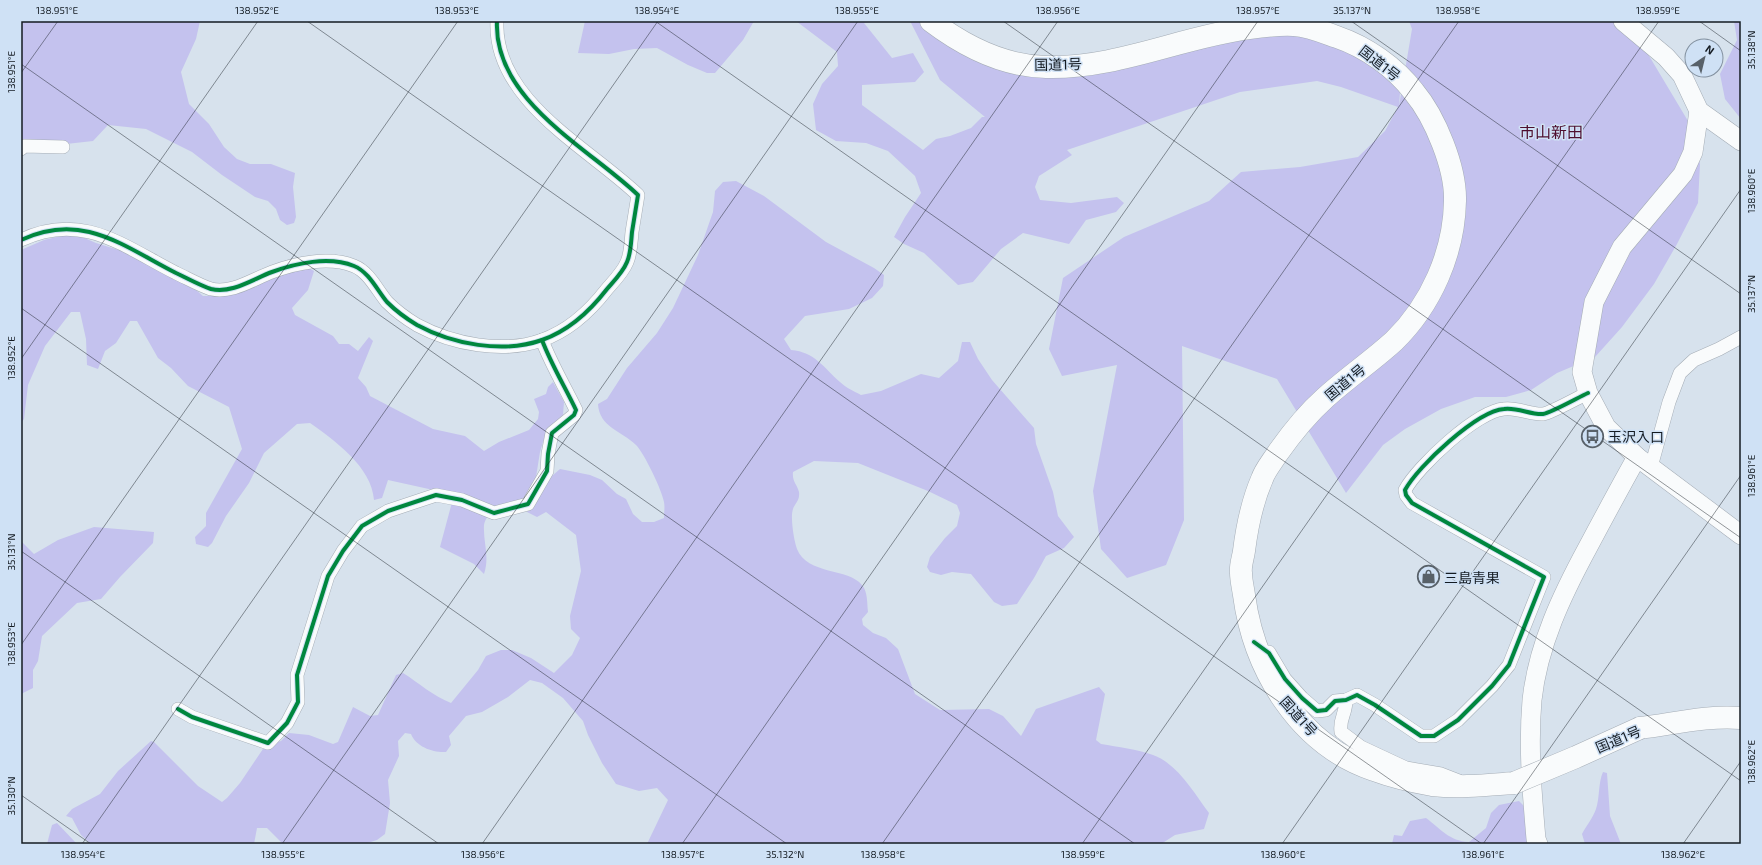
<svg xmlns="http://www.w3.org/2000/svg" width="1762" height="865" font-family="'Exo 2','Noto Sans JP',sans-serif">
	<rect width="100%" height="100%" fill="#d7e2ed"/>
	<!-- green -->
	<g fill="#c4c2ee">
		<polygon points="21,21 200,21 196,39 181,72 189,104 209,124 224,147 237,159 250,164 271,164 295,173 293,187 296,217 294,223 287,225 280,220 276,209 268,201 255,197 222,175 192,152 146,129 108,125 93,141 21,149"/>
		<polygon points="585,21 754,21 743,40 715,73 707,73 688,65 657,48 634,49 609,54 578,53"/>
		<polygon points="796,21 878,21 864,23 892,58 913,53 924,72 915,82 862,85 862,105 923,150 936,139 950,136 971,128 982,117 985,117 940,80 910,21 917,21 1006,66 1037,70 1264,26 1341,38 1401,78 1399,106 1412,29 1409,21 1622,21 1633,29 1691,126 1700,164 1698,203 1677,244 1654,284 1622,327 1595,357 1557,373 1531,390 1506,397 1475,397 1441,409 1405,429 1383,445 1346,493 1277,379 1182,346 1184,520 1166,565 1127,578 1101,549 1093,491 1117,365 1062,376 1049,349 1063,278 1124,237 1209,201 1241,172 1300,167 1358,157 1385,131 1398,107 1341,87 1317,81 1240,92 1067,150 1072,155 1039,176 1035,187 1040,200 1071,203 1117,197 1124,203 1116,212 1086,220 1069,244 1023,233 1001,249 973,282 958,285 924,253 904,244 894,237 905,217 921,193 915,176 888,151 866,143 836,141 816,130 813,104 822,84 838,66 837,52"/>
		<polygon points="1734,21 1741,21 1741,119 1725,99 1720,74 1737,40"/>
		<path d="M736,181l28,15 62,46 48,26 10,7 -1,11 -11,12 -23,11 -44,7 -21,23 7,11c24,2 32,17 49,32 6,6 14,9 21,13l20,-4 40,-17 18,4 19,-17 4,-19h8l8,17 14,21 42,48 2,16 17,48 5,24 16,21 -10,11 -18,8 -12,22 -17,26 -15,2 -8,-4 -23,-28 -19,-2 -11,3 -11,-3 -3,-5 3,-10 15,-19 12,-12 3,-13 -3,-8 -29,-14 -70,-28 -44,-2 -21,11c-1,10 4,12 6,20 1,9 -4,11 -6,17 -3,8 1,32 4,40 10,26 52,19 65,36 6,7 5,19 6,27l-6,7 1,6 10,8 13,5 12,11 17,45 25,16 49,-1 14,7 18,20 15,-27 63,-22 6,7 -9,46 5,4c17,3 36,5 52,11 25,9 41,38 56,58l-5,16 -29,6 -14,9h-514l21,-44 -11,-12 -18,3 -23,-7 -14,-21 -14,-28 -5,-14 -20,-23 -21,-15 -12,-3 -22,17 -26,15 -16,4 -17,20 2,9 -5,7c-12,1 -30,-5 -35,-18l-6,-1 -7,8 1,15 -11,24 2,23 -5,31 -8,6 -13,4h-81l-16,-16h-10l-3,16h-163l-10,-9 -9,-17 -6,-2 6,-7 28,-15 18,-23 33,-30 3,1 44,44 24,16 5,-4 13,-15 25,-37 16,-5 8,-8 20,2 24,9 5,-2 15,-35 17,9 8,-1 18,-40 7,-2c16,10 30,23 48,30l27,-33 8,-14 15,-6h11l19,8 23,15 18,-18 8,-17 -9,-9 -1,-13 11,-45 -5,-36 -30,-23 -9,5 -10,-5 18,-30 15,-13 30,6 12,5 15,14 9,5 7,15 9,8h12l10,-4c0,-5 1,-11 0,-16 -2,-12 -20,-49 -28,-57 -14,-14 -37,-18 -38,-41l9,-5 20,-31 30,-35 16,-25 25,-53 15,-43 2,-21 8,-9z"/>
		<path d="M73,233l23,10 39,12 54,29 14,12h11l93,-29 7,4 -6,19 -16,18 3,7 38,21 6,8h10l9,7 11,-14 4,4 -15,37 8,9 4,9 63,33 32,7 19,15 15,-9 30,-12 9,-11 1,-7 -5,-13 12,-5 2,-7 5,-5 11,20 -1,13 -16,14 -7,23 -4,25 -10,22c-9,2 -22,4 -30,8 -5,3 -11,12 -12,18 -1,18 6,31 0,49l-10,-10 -34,-17 11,-41 -4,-13 -59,-13 -6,18 -8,2c-2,-33 -40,-60 -64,-77l-13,1 -33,29 -15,30 -23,33 -14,27 -4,4 -12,-3 -1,-7 11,-11v-13l36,-64 -13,-42 -41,-21 -17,-18 -13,-10 -21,-37h-7l-14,22 -11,8 -7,18 -11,-4 -1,-26 -6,-27h-9l-26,34 -17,39 -4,34 -3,4v-173l23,-10z"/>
		<polygon points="94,527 154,532 153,543 120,577 101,599 77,603 42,636 38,661 33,670 33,688 21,694 21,541 34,554 58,540"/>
		<path d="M1603,772l4,1 3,43 11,28h-36l-3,-10c4,-8 11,-16 14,-25 4,-12 2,-26 7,-37z"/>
		<path d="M1519,801l5,5 6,38h-138l2,-9 8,1 8,-15 16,-3c15,11 23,23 43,24l17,-14 5,-15 8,-8z"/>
		<polygon points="57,823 77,844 47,844 52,825"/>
	</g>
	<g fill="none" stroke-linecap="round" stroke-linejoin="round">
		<defs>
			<g id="street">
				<polyline points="21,149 24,146 63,147"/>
				<path d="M21,240c61,-29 102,6 155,33 11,5 23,12 35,16 21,5 42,-10 61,-17 24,-9 57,-16 82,-6 15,6 23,24 33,36 8,8 20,17 30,23 35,19 86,29 125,15 26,-9 48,-29 65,-51 7,-8 16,-17 20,-27 4,-9 4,-20 5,-30 2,-13 4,-25 6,-37 -49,-47 -145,-95 -141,-174"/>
				<polyline points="1651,467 1669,402 1680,373 1694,360 1719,349 1741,337"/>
				<path d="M1269,652l16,27 17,19 15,13 9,-1 9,-9 11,-1 11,-5 18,10 46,31h13l24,-16 34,-34 17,-21 35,-88 -132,-74 -6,-8 -1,-5c13,-24 72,-79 99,-81 13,-2 27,6 39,5 8,-1 36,-17 45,-21"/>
				<path d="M1346,700c0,15 -7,18 -5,32l20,15 45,21 35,6 18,7"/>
				<path d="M178,709l14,8 76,26 19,-20 11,-21 -1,-27 31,-99 15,-25 19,-25 26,-15 48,-16 26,5 32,13 34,-9 19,-33 1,-17 4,-21 22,-18 2,-5c-11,-23 -25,-46 -34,-70"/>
			</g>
			<g id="secondary">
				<polyline points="1623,21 1666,57 1682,75 1699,111 1741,141"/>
				<polyline points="1699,111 1693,152 1683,174 1622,247 1594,302 1582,372 1588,393 1606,427 1637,457 1741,535"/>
				<path d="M1538,844l-2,-5c-4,-46 -8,-92 -4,-139 6,-55 30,-105 56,-153 16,-30 32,-60 49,-90"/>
			</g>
			<g id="highway">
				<path d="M931,21c33,25 72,45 115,46 70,2 135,-30 203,-39 15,-2 30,-4 45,-3 15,1 29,7 43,12 29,10 58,30 77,55 21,25 42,76 41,109 -1,52 -24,104 -61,140 -22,20 -47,37 -69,57 -18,16 -34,36 -48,56 -5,8 -12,16 -15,25 -10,23 -15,48 -18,72 -1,7 -4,15 -3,22 0,7 2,15 3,22 10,75 55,150 130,175 16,6 41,12 58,15 27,3 55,0 82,-2"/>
				<path d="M1640,728c33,-4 68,-13 101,-10"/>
			</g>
		</defs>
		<!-- street casing -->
		<use href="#street" stroke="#a5adb6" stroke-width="14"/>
		<!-- secondary casing -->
		<use href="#secondary" stroke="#a5adb6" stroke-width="20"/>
		<!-- highway casing -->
		<use href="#highway" stroke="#a5adb6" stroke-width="23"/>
		<!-- street -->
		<use href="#street" stroke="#f9fbfc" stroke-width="13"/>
		<!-- secondary -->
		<use href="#secondary" stroke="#f9fbfc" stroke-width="19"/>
		<!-- highway -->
		<use href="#highway" stroke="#f9fbfc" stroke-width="22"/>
		<defs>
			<polyline id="highway-bridge" points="1514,783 1576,757 1640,728"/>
		</defs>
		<!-- highway-bridge casing -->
		<use href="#highway-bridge" stroke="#a5adb6" stroke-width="23" stroke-linecap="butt"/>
		<!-- highway-bridge -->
		<use href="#highway-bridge" stroke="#f9fbfc" stroke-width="22"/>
		<defs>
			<g id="cycleway">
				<path d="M21,240c61,-29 102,6 155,33 11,5 23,12 35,16 21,5 42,-10 61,-17 24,-9 57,-16 82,-6 15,6 23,24 33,36 8,8 20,17 30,23 35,19 86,29 125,15 26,-9 48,-29 65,-51 7,-8 16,-17 20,-27 4,-9 4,-20 5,-30 2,-13 4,-25 6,-37 -49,-47 -145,-95 -141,-174"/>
				<path d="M1254,642l15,11 16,26 17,19 15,13 9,-1 9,-9 11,-1 11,-5 18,10 46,31h13l24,-16 34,-34 17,-21 35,-88 -132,-74 -6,-8 -1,-5c13,-24 72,-79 99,-81 13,-2 27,6 39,5 8,-1 36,-17 45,-21"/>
				<path d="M178,709l14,8 76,26 19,-20 11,-21 -1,-27 31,-99 15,-25 19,-25 26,-15 48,-16 26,5 32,13 34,-9 19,-33 1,-17 4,-21 22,-18 2,-5c-11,-23 -25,-46 -34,-70"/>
			</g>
		</defs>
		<!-- cycleway casing -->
		<use href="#cycleway" stroke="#cfe1f5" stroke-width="6"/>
		<!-- cycleway -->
		<use href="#cycleway" stroke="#00873e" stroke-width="4"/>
	</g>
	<!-- ticks -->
	<path fill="none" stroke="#141b22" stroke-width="1" stroke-opacity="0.45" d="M307,21l1175,823M655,21l1086,760M1003,21l738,517M1351,21l390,273M1699,21l42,30M21,64l1114,780M21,73l37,-52M21,308l766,536M21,359l237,-338M21,551l418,293M21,645l437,-624M21,795l70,49M82,844l576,-823M282,844l576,-823M482,844l576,-823M682,844l576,-823M882,844l577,-823M1082,844l577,-823M1282,844l459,-655M1483,844l258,-369M1683,844l58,-83"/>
	<!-- icons -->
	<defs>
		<symbol id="bus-ring" viewBox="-11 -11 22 22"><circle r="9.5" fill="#cfe1f5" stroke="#586169" stroke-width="1.5"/><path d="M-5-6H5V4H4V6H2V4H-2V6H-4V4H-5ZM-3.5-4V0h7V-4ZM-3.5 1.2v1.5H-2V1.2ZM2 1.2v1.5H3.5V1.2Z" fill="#586169"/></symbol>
		<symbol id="shop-ring" viewBox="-11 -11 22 22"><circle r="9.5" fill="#cfe1f5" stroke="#586169" stroke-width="1.5"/><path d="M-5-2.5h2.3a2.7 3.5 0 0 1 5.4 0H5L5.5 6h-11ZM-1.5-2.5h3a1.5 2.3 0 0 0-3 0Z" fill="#586169"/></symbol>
	</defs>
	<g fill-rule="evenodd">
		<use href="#bus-ring" x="1580" y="424" width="25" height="25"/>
		<use href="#shop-ring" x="1416" y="564" width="25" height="25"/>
	</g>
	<g text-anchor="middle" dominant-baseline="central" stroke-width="3" stroke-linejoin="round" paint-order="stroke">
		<!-- street labels -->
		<g font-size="14" fill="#141b22" stroke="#cfe1f5">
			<text transform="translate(1380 63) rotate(38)">国道1号</text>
			<text transform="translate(1058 64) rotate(-1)">国道1号</text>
			<text transform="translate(1345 382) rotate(-40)">国道1号</text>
			<text transform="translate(1299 716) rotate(48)">国道1号</text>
			<text transform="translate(1618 739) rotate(-23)">国道1号</text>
		</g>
		<!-- poi labels -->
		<g font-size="14" fill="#141b22" stroke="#cfe1f5" text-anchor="start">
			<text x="1608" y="436">玉沢入口</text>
			<text x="1444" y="577">三島青果</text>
		</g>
		<!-- quarter labels -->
		<g font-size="16" fill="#4e0e2e" stroke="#cfe1f5">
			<text x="1551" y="131">市山新田</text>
		</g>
	</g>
	<!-- border -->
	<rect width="1762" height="865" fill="none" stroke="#cfe1f5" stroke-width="44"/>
	<!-- north arrow -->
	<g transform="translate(1704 58) rotate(35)"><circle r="19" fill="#cfe1f5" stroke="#8492a1"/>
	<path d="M0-3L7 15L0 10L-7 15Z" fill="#586169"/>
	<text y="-6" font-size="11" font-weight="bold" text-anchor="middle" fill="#141b22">N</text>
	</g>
	<rect x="22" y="22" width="1718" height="821" fill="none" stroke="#141b22" stroke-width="1.5"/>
	<g font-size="10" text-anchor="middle" fill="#141b22">
		<text x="57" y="14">138.951°E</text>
		<text x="257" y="14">138.952°E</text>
		<text x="457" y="14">138.953°E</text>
		<text x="657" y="14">138.954°E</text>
		<text x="857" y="14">138.955°E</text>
		<text x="1058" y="14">138.956°E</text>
		<text x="1258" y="14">138.957°E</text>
		<text x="1352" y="14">35.137°N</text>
		<text x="1458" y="14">138.958°E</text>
		<text x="1658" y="14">138.959°E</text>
		<text transform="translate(1751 50) rotate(-90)" y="4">35.138°N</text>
		<text transform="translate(11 72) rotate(-90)" y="4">138.951°E</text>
		<text transform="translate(1751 191) rotate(-90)" y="4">138.960°E</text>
		<text transform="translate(1751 294) rotate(-90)" y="4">35.137°N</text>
		<text transform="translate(11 358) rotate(-90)" y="4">138.952°E</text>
		<text transform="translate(1751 476) rotate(-90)" y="4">138.961°E</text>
		<text transform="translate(11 552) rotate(-90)" y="4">35.131°N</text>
		<text transform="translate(11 644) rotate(-90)" y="4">138.953°E</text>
		<text transform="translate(1751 762) rotate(-90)" y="4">138.962°E</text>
		<text transform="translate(11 796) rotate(-90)" y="4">35.130°N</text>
		<text x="83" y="858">138.954°E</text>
		<text x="283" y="858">138.955°E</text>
		<text x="483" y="858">138.956°E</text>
		<text x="683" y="858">138.957°E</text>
		<text x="785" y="858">35.132°N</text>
		<text x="883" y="858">138.958°E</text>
		<text x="1083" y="858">138.959°E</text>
		<text x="1283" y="858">138.960°E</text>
		<text x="1483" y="858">138.961°E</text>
		<text x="1683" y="858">138.962°E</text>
	</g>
</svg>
